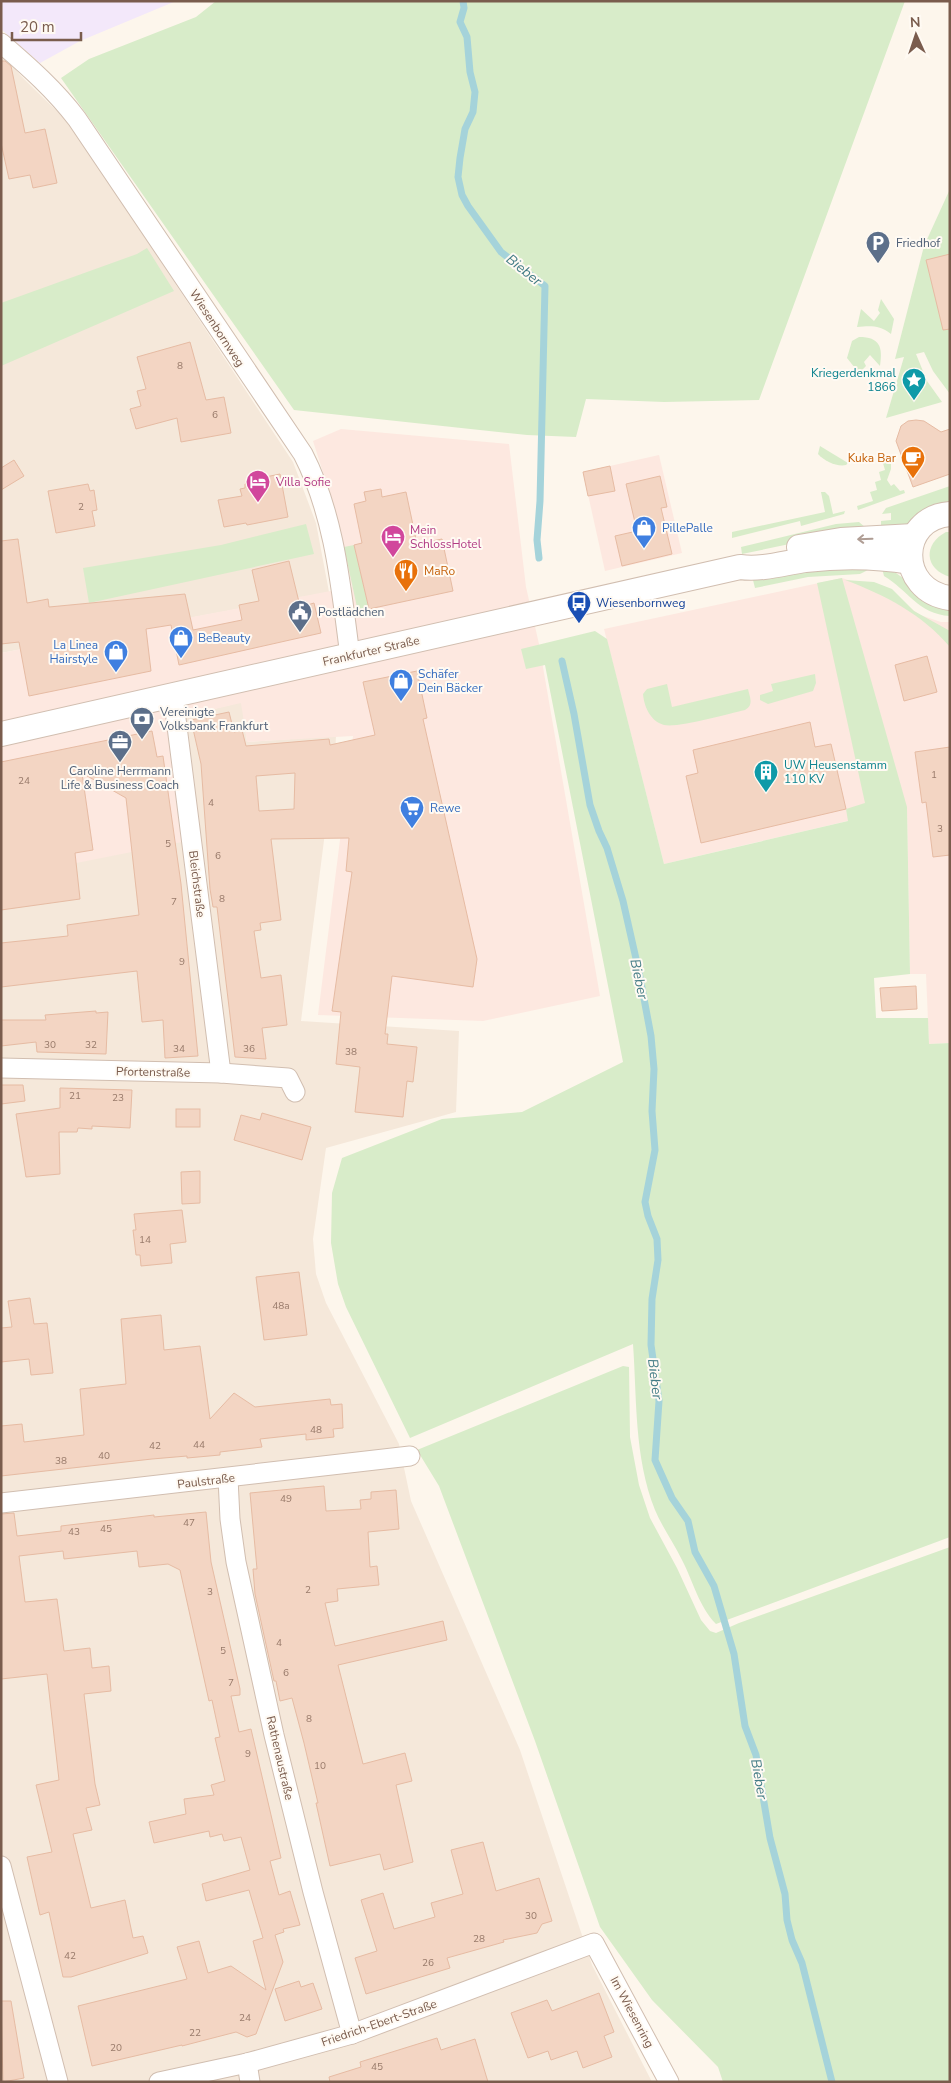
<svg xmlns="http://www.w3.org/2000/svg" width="951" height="2083" font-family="'Nunito Sans',sans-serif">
	<rect width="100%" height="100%" fill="#fdf6ec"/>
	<!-- residential -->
	<g fill="#f5e8da">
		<polygon points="1,54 24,79 70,124 293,462 316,523 329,592 1,653"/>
		<polygon points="242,702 247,742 336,736 335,754 301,1021 459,1031 456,1112 326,1148 313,1239 316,1274 326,1303 399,1444 411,1501 520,1750 592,1965 652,2082 1,2082 1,878 180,717"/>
	</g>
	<!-- commercial -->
	<g fill="#fde8e0">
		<polygon points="341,429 509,444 526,587 539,644 600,996 483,1021 318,1015 353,736 247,742 241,703 180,717 197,839 1,878 1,653 352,587 336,513 313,441"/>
		<polygon points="659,455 682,553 605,571 583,472"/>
		<polygon points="842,578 891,594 920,615 941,622 950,622 950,1043 929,1044 926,974 910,974 907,807 664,864 604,629"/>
	</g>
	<!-- education -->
	<polygon fill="#f3e8fa" points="1,1 176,1 80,41 40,63 1,29"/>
	<!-- green -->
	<g fill="#d8ecc9">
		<polygon points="216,1 905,1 759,400 664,402 586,399 576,437 527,435 294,410 61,78 89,59 196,17"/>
		<polygon points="950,189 950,394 933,371 924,352 916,354 927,381 942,402 886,418 904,357 895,359 924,246"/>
		<polygon points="147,248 174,291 1,366 1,303 137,254"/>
		<path d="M881,299l13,20 -3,15c-12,-9 -20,-8 -34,-7l4,-18 13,12 6,-8 -2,-3z"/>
		<path d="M859,337c21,0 24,10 21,29l-10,-11 -6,7 2,4 -7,7 -12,-15 5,-17z"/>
		<path d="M820,446l28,17 -2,2c-9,2 -22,-4 -28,-11z"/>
		<polygon points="891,460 891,469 887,480 891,486 894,484 900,491 904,490 905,493 858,510 857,506 873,501 870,492 877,490 875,482 881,480 879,472 885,470 883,463"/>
		<polygon points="950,486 950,503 903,527 881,532 881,521 891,520 891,513 882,514 886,508"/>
		<polygon points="821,492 825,492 829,496 833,514 845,511 844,514 801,526 800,521 732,538 732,532 825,512"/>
		<polygon points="859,522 866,528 742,554 741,547 836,524"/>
		<polygon points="306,524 314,554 89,603 83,568 221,545"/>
		<path d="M946,532h4v45c-26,-8 -27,-33 -4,-45z"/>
		<polygon points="354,545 369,609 358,612 344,547"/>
		<polygon points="868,566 868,570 860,574 808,577 755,588 753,580 793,572"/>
		<path d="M882,568l14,5 11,8 43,26v9c-32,-2 -42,-26 -66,-40z"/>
		<path d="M842,578l65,229 3,167 -36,4 2,40h52l1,26 21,-1v494l-234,87c-17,-17 -23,-43 -34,-64 -8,-17 -20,-33 -27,-50 -21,-53 -18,-110 -22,-166l-223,94 -64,-131 -8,-23 -7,-41 1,-50 10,-35 100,-39 80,-7 101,-50 -78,-397 -19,4 -5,-20 74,-18 12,8 57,225 184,-43 -2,-12 19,-6 -48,-220z"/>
		<path d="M845,580l29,2 18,7 22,22 36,20v16c-28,-33 -65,-52 -105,-67z"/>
		<polygon points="815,674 816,683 813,691 768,704 760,700 760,695 773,691 771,684"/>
		<path d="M667,684l5,23 76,-18c2,9 6,16 -3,21 -18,4 -66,18 -81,15 -14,-4 -20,-19 -21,-31l4,-5z"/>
		<polygon points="623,1366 629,1367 630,1437 639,1485 650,1518 677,1568 701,1620 710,1631 716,1633 739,1623 950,1547 950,2082 723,2082 718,2067 652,2000 600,1927 535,1741 439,1486 417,1450"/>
	</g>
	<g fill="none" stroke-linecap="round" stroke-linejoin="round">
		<!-- stream -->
		<g stroke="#a5d3da" stroke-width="7">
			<polyline points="463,1 464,8 460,22 467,37 470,72 475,92 473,112 465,129 460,158 458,177 462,195 468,206 501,252 545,286 540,501 537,540 539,558"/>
			<polyline points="562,661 574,714 590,805 599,831 607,848 623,901 639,972 651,1036 654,1069 652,1111 655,1150 645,1202 648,1216 657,1239 658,1260 652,1299 651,1345 659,1401 655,1460 672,1498 688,1521 695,1552 714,1586 734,1654 745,1726 756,1755 770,1838 785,1894 787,1920 792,1940 802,1963 832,2082"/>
		</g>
	</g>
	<!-- building -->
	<g fill="#f3d5c3" stroke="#e6bba3" fill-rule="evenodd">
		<polygon points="1,61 5,61 11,66 25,133 45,129 57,183 33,188 30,175 9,179 1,143"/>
		<polygon points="950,254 950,329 943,330 926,260"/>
		<polygon points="190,342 206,400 224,397 231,433 181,442 177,418 136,429 130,409 141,406 137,391 146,389 137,357"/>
		<polygon points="916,420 924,421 941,432 950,429 950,474 913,487 896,441 901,426 908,421"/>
		<polygon points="14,460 24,476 1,490 1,468"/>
		<polygon points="610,466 615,491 588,496 583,472"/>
		<polygon points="280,474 288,517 247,525 246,523 224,527 218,500 242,496 240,489 245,488 245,484 256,482 256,479"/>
		<polygon points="660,476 667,507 661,508 672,554 622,566 615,536 637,531 626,484"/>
		<polygon points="88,484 90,491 94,490 97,510 92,511 95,526 56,533 48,491"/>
		<polygon points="381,489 382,497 406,492 417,544 442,539 453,591 369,609 354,545 362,543 354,504 366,501 364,492"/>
		<polygon points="18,539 27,603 48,599 49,607 185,594 193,630 242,620 239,605 259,601 252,570 289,561 299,602 303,601 304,606 314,603 321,633 179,665 171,625 146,629 151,671 29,696 19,642 1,644 1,541"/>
		<polygon points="927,656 937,692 904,701 895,665"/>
		<path d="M417,671l10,47 -4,1 54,240 -4,28 -81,-11 -7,58h3l-1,10 30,3 -4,35 -6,-1 -4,36 -48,-5 5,-45 -24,-3 5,-52 -9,-1 20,-139 -6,-1 3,-33 -78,1 10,81 -21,3 1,7 -7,1 7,47 20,-3 6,50 -25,3 4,31 -31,-2 -18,-150h-4l-3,-18 -9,-125 -10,-44 38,-8 5,20 8,-2 4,16 83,-7 1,6 45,-10 -12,-53zM295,773l-1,36 -35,2 -3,-35z"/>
		<polygon points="810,722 815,747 831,744 846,809 701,843 686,776 698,773 693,750"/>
		<polygon points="152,731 157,757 163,756 181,884 198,1056 165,1058 163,1020 142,1022 137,971 1,987 1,943 68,936 67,925 139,915 126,798 82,773 93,850 75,853 80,899 1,910 1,762"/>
		<polygon points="950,747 950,855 933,857 926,802 922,803 915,752"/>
		<polygon points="916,986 917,1009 882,1011 880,988"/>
		<polygon points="96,1011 96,1013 108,1012 106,1054 37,1052 36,1042 1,1046 1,1020 46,1020 45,1015"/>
		<polygon points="1,1085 23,1085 25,1101 1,1104"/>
		<polygon points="60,1088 132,1090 130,1128 92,1126 92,1129 78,1128 77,1132 59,1132 60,1174 26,1177 16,1114 60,1108"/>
		<rect x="176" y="1109" width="24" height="18"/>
		<polygon points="262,1113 311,1127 302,1160 234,1140 241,1115 260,1120"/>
		<polygon points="200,1171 200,1203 182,1204 181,1172"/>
		<polygon points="182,1210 186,1242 170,1244 172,1263 141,1266 140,1255 136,1255 133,1230 136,1230 134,1214"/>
		<polygon points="299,1272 307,1335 264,1340 256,1277"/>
		<polygon points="30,1298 34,1324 47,1323 53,1373 31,1375 29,1359 1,1362 1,1328 12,1327 8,1301"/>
		<polygon points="161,1315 164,1350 200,1346 210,1419 234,1393 255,1407 330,1399 331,1405 342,1404 343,1428 333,1429 334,1437 306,1440 306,1434 260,1439 262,1447 220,1452 220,1455 187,1458 187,1456 152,1459 1,1476 1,1426 22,1424 24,1442 84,1435 80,1389 126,1384 121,1319"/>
		<polygon points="324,1486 326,1511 361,1509 360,1500 371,1499 371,1492 396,1490 399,1529 368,1532 370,1567 377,1566 379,1585 337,1589 338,1601 325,1603 335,1646 443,1621 447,1640 338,1665 363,1764 405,1753 412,1781 396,1785 413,1862 384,1870 380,1854 330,1866 316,1803 318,1803 304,1743 292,1698 280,1701 276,1681 274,1681 255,1594 253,1569 257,1569 250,1493"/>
		<polygon points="206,1512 211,1562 240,1689 240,1695 231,1696 239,1732 251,1729 281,1858 270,1861 279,1895 290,1891 300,1925 283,1929 284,1932 275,1935 283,1962 256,2034 247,2037 236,2032 182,2046 182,2045 92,2066 78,2006 187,1979 177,1947 199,1941 208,1973 231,1966 266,1990 253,1941 263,1938 249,1890 206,1901 202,1884 250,1870 241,1837 224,1841 222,1834 210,1837 209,1831 154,1843 149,1822 186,1814 184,1799 214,1795 211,1785 225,1781 215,1738 220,1737 212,1700 209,1701 180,1570 168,1564 139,1567 137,1551 64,1559 63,1551 19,1556 25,1602 57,1599 64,1651 90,1648 92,1668 109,1666 111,1691 84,1694 95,1784 100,1805 86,1808 92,1830 73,1834 91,1908 125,1900 133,1938 143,1936 148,1953 71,1977 63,1977 49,1912 40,1915 27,1857 52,1852 36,1785 59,1780 47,1674 1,1679 1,1514 14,1513 17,1536 61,1531 61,1526 154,1515 154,1517"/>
		<polygon points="483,1842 496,1891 539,1878 552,1921 542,1924 537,1933 503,1940 504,1942 447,1958 450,1968 366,1994 355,1958 377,1951 361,1900 383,1893 394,1929 435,1917 431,1903 463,1894 451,1850"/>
		<polygon points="299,1981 301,1987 313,1983 322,2009 285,2021 275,1989"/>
		<polygon points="599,1993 614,2032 604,2036 612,2057 583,2068 577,2051 551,2060 548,2051 528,2058 511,2013 547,2000 552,2011"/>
		<polygon points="1,2001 11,2001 24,2078 3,2082"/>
		<polygon points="437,2038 441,2050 475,2039 488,2082 330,2082 329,2077 361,2067 360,2062"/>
	</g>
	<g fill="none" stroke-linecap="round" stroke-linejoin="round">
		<defs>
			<g id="minor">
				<path d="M1,43c28,24 54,47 76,76l226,335c32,62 38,134 47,202"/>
				<polyline points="173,695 221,1073"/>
				<polyline points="1,1068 221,1073 288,1078 295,1092"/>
				<polyline points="228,1478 230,1519 236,1562 274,1735 313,1892 352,2034"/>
				<polyline points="1,1503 410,1456"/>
				<polyline points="1,1866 58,2082"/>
				<polyline points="247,2063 250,2082"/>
				<polyline points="159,2082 247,2063 352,2034 594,1943 669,2082"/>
			</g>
			<g id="tertiary">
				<path d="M950,514c-53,4 -53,77 0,84"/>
				<polyline points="799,547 841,540 914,536"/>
				<path d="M1,734l739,-167c22,3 44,-4 65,-7 35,-4 70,-4 105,2"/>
			</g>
		</defs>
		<!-- minor casing -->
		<use href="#minor" stroke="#d1beb0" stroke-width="21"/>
		<!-- tertiary casing -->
		<use href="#tertiary" stroke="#d1beb0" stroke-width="26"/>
		<!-- minor -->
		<use href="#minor" stroke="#fff" stroke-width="19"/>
		<!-- tertiary -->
		<use href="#tertiary" stroke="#fff" stroke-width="24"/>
	</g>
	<!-- one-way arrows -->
	<defs><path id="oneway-shaft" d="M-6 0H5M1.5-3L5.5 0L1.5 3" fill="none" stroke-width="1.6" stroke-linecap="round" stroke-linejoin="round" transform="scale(1.25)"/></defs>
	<use stroke="#af9d94" href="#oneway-shaft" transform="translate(865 539) rotate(178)"/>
	<!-- icons -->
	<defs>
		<symbol id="parking-pin" viewBox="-11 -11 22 30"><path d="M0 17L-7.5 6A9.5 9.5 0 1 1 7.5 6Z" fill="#5c6f8a" stroke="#fffaf3"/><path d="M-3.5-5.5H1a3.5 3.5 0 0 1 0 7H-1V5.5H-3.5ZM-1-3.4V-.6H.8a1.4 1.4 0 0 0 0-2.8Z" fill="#fff"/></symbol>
		<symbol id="sight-pin" viewBox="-11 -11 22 30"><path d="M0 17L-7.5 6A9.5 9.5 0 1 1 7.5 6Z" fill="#0f9aa8" stroke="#fffaf3"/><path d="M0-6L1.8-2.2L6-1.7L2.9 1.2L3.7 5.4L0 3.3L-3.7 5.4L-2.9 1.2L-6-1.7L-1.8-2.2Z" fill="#fff"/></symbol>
		<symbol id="cafe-pin" viewBox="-11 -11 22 30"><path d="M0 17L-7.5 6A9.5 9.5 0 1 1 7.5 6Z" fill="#e8710a" stroke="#fffaf3"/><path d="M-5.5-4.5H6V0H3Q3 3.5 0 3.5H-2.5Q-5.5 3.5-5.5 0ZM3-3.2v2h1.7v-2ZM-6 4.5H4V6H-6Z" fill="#fff"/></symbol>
		<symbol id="hotel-pin" viewBox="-11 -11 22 30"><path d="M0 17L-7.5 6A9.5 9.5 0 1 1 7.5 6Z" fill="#d1479c" stroke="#fffaf3"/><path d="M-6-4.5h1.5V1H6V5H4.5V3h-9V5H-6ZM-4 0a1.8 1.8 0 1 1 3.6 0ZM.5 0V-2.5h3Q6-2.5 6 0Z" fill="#fff"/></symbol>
		<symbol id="shop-pin" viewBox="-11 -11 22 30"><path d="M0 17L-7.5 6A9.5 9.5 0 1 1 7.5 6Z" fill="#3f7fe0" stroke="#fffaf3"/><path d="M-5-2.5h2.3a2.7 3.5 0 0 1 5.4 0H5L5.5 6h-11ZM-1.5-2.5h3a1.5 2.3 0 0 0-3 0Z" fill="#fff"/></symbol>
		<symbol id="restaurant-pin" viewBox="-11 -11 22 30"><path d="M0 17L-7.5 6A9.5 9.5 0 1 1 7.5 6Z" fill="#e8710a" stroke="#fffaf3"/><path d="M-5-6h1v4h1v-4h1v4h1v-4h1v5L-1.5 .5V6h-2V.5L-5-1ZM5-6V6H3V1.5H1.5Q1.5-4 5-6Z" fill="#fff"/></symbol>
		<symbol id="bus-pin" viewBox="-11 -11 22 30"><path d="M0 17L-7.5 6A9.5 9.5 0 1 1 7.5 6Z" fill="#1a4fb4" stroke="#fffaf3"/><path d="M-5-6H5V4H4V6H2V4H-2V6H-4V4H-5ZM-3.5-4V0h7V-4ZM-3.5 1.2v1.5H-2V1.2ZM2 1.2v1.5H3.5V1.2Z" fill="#fff"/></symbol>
		<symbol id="civic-pin" viewBox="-11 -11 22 30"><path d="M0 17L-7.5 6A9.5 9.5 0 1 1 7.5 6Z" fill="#5c6f8a" stroke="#fffaf3"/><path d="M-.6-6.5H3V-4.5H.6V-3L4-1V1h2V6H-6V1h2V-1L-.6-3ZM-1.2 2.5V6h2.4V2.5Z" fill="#fff"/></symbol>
		<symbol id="bank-pin" viewBox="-11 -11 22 30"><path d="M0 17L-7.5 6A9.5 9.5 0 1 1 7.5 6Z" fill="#5c6f8a" stroke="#fffaf3"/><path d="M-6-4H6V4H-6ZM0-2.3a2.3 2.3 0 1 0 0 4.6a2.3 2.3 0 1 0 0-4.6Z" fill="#fff"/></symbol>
		<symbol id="office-pin" viewBox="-11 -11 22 30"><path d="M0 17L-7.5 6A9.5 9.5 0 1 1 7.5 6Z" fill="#5c6f8a" stroke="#fffaf3"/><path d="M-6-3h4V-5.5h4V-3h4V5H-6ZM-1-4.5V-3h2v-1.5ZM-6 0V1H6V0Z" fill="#fff"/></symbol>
		<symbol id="building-pin" viewBox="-11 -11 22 30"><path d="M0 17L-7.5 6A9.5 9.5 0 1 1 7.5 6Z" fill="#0f9aa8" stroke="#fffaf3"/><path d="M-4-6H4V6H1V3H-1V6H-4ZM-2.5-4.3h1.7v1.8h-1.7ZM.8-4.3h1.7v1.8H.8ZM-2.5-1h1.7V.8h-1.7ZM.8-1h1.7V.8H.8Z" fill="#fff"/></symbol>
		<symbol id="supermarket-pin" viewBox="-11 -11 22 30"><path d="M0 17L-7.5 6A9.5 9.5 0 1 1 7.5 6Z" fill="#3f7fe0" stroke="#fffaf3"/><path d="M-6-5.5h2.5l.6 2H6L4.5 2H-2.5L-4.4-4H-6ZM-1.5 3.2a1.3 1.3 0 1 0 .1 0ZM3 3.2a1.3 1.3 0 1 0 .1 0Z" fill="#fff"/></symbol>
	</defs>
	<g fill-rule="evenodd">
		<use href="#parking-pin" x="864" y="229" width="28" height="38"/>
		<use href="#sight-pin" x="900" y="366" width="28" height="38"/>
		<use href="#cafe-pin" x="899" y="444" width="28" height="38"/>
		<use href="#hotel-pin" x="244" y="468" width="28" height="38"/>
		<use href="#shop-pin" x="630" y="514" width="28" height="38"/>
		<use href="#hotel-pin" x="379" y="523" width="28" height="38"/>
		<use href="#restaurant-pin" x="392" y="557" width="28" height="38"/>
		<use href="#bus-pin" x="565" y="589" width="28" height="38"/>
		<use href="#civic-pin" x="286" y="598" width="28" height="38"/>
		<use href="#shop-pin" x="167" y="624" width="28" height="38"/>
		<use href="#shop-pin" x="102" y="638" width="28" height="38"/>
		<use href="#shop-pin" x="387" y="667" width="28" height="38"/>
		<use href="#bank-pin" x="128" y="705" width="28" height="38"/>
		<use href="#office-pin" x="106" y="728" width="28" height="38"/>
		<use href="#building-pin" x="752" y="758" width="28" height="38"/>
		<use href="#supermarket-pin" x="398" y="794" width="28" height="38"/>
	</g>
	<g text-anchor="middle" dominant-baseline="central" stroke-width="4" stroke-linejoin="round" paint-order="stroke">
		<!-- number labels -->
		<g font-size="10" fill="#987a6a">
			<text x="180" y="366">8</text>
			<text x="215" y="415">6</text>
			<text x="81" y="507">2</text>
			<text x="934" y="775">1</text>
			<text x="24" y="781">24</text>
			<text x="211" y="803">4</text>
			<text x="940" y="829">3</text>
			<text x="168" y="844">5</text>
			<text x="218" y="856">6</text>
			<text x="222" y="899">8</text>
			<text x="174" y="902">7</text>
			<text x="182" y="962">9</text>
			<text x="50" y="1045">30</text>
			<text x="91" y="1045">32</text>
			<text x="179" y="1049">34</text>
			<text x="249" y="1049">36</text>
			<text x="351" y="1052">38</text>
			<text x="75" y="1096">21</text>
			<text x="118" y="1098">23</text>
			<text x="145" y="1240">14</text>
			<text x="281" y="1306">48a</text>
			<text x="316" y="1430">48</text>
			<text x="199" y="1445">44</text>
			<text x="155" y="1446">42</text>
			<text x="104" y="1456">40</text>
			<text x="61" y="1461">38</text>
			<text x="286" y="1499">49</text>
			<text x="189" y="1523">47</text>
			<text x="106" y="1529">45</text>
			<text x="74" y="1532">43</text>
			<text x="308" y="1590">2</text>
			<text x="210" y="1592">3</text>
			<text x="279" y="1643">4</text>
			<text x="223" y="1651">5</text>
			<text x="286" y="1673">6</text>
			<text x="231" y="1683">7</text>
			<text x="309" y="1719">8</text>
			<text x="248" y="1754">9</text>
			<text x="320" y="1766">10</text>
			<text x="531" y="1916">30</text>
			<text x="479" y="1939">28</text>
			<text x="70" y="1956">42</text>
			<text x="428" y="1963">26</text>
			<text x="245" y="2018">24</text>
			<text x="195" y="2033">22</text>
			<text x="116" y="2048">20</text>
			<text x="377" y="2067">45</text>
		</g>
		<!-- service labels -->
		<g font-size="12" fill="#4e5e75" stroke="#fffaf3" text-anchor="start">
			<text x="896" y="243">Friedhof</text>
			<text x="318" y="612">Postlädchen</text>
			<text x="160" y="712">Vereinigte<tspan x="160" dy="14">Volksbank Frankfurt</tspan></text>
			<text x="120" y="771" text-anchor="middle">Caroline Herrmann<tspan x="120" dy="14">Life &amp; Business Coach</tspan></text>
		</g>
		<!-- street labels -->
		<g font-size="12" fill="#7a5c4d" stroke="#fffaf3">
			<text transform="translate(217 328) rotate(57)">Wiesenbornweg</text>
			<text transform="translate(371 651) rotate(-13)">Frankfurter Straße</text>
			<text transform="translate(197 884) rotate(83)">Bleichstraße</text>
			<text transform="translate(153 1072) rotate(1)">Pfortenstraße</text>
			<text transform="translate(206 1481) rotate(-7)">Paulstraße</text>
			<text transform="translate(280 1758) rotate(77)">Rathenaustraße</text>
			<text transform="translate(632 2012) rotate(62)">Im Wiesenring</text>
			<text transform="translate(379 2023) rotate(-19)">Friedrich-Ebert-Straße</text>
		</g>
		<!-- culture labels -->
		<g font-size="12" fill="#0d838f" stroke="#fffaf3" text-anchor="end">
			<text x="896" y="373">Kriegerdenkmal<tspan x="896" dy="14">1866</tspan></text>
			<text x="784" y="765" text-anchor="start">UW Heusenstamm<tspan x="784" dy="14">110 KV</tspan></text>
		</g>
		<!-- food labels -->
		<g font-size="12" fill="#c56008" stroke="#fffaf3" text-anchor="end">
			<text x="896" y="458">Kuka Bar</text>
			<text x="424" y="571" text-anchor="start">MaRo</text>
		</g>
		<!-- hotel labels -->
		<g font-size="12" fill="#b23c85" stroke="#fffaf3" text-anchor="start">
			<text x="276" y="482">Villa Sofie</text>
			<text x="410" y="530">Mein<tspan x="410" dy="14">SchlossHotel</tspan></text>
		</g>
		<!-- shop labels -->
		<g font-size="12" fill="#366cbe" stroke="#fffaf3" text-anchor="start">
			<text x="662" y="528">PillePalle</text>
			<text x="198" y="638">BeBeauty</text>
			<text x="98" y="645" text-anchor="end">La Linea<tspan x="98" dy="14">Hairstyle</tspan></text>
			<text x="418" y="674">Schäfer<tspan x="418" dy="14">Dein Bäcker</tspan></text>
			<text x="430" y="808">Rewe</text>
		</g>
		<!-- transit labels -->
		<g font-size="12" fill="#164399" stroke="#fffaf3" text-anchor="start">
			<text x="596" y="603">Wiesenbornweg</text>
		</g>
		<!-- water labels -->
		<g font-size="14" font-style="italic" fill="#437c86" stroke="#fffaf3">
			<text transform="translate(524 270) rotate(39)">Bieber</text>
			<text transform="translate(639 979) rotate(78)">Bieber</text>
			<text transform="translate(655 1379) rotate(83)">Bieber</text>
			<text transform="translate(759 1779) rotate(80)">Bieber</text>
		</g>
	</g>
	<!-- border -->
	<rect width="951" height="2083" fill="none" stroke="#7a5c4d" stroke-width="5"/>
	<!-- north arrow -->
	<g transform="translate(916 35) rotate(357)" stroke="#fffaf3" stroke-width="4" paint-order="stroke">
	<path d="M0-4L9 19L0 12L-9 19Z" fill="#7a5c4d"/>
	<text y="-8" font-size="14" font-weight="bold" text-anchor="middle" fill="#7a5c4d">N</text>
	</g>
	<!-- scale -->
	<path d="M12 32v8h69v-8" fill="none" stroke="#7a5c4d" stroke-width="2.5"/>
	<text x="20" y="32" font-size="15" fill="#7a5c4d" stroke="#fffaf3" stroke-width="4" paint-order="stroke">20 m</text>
</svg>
